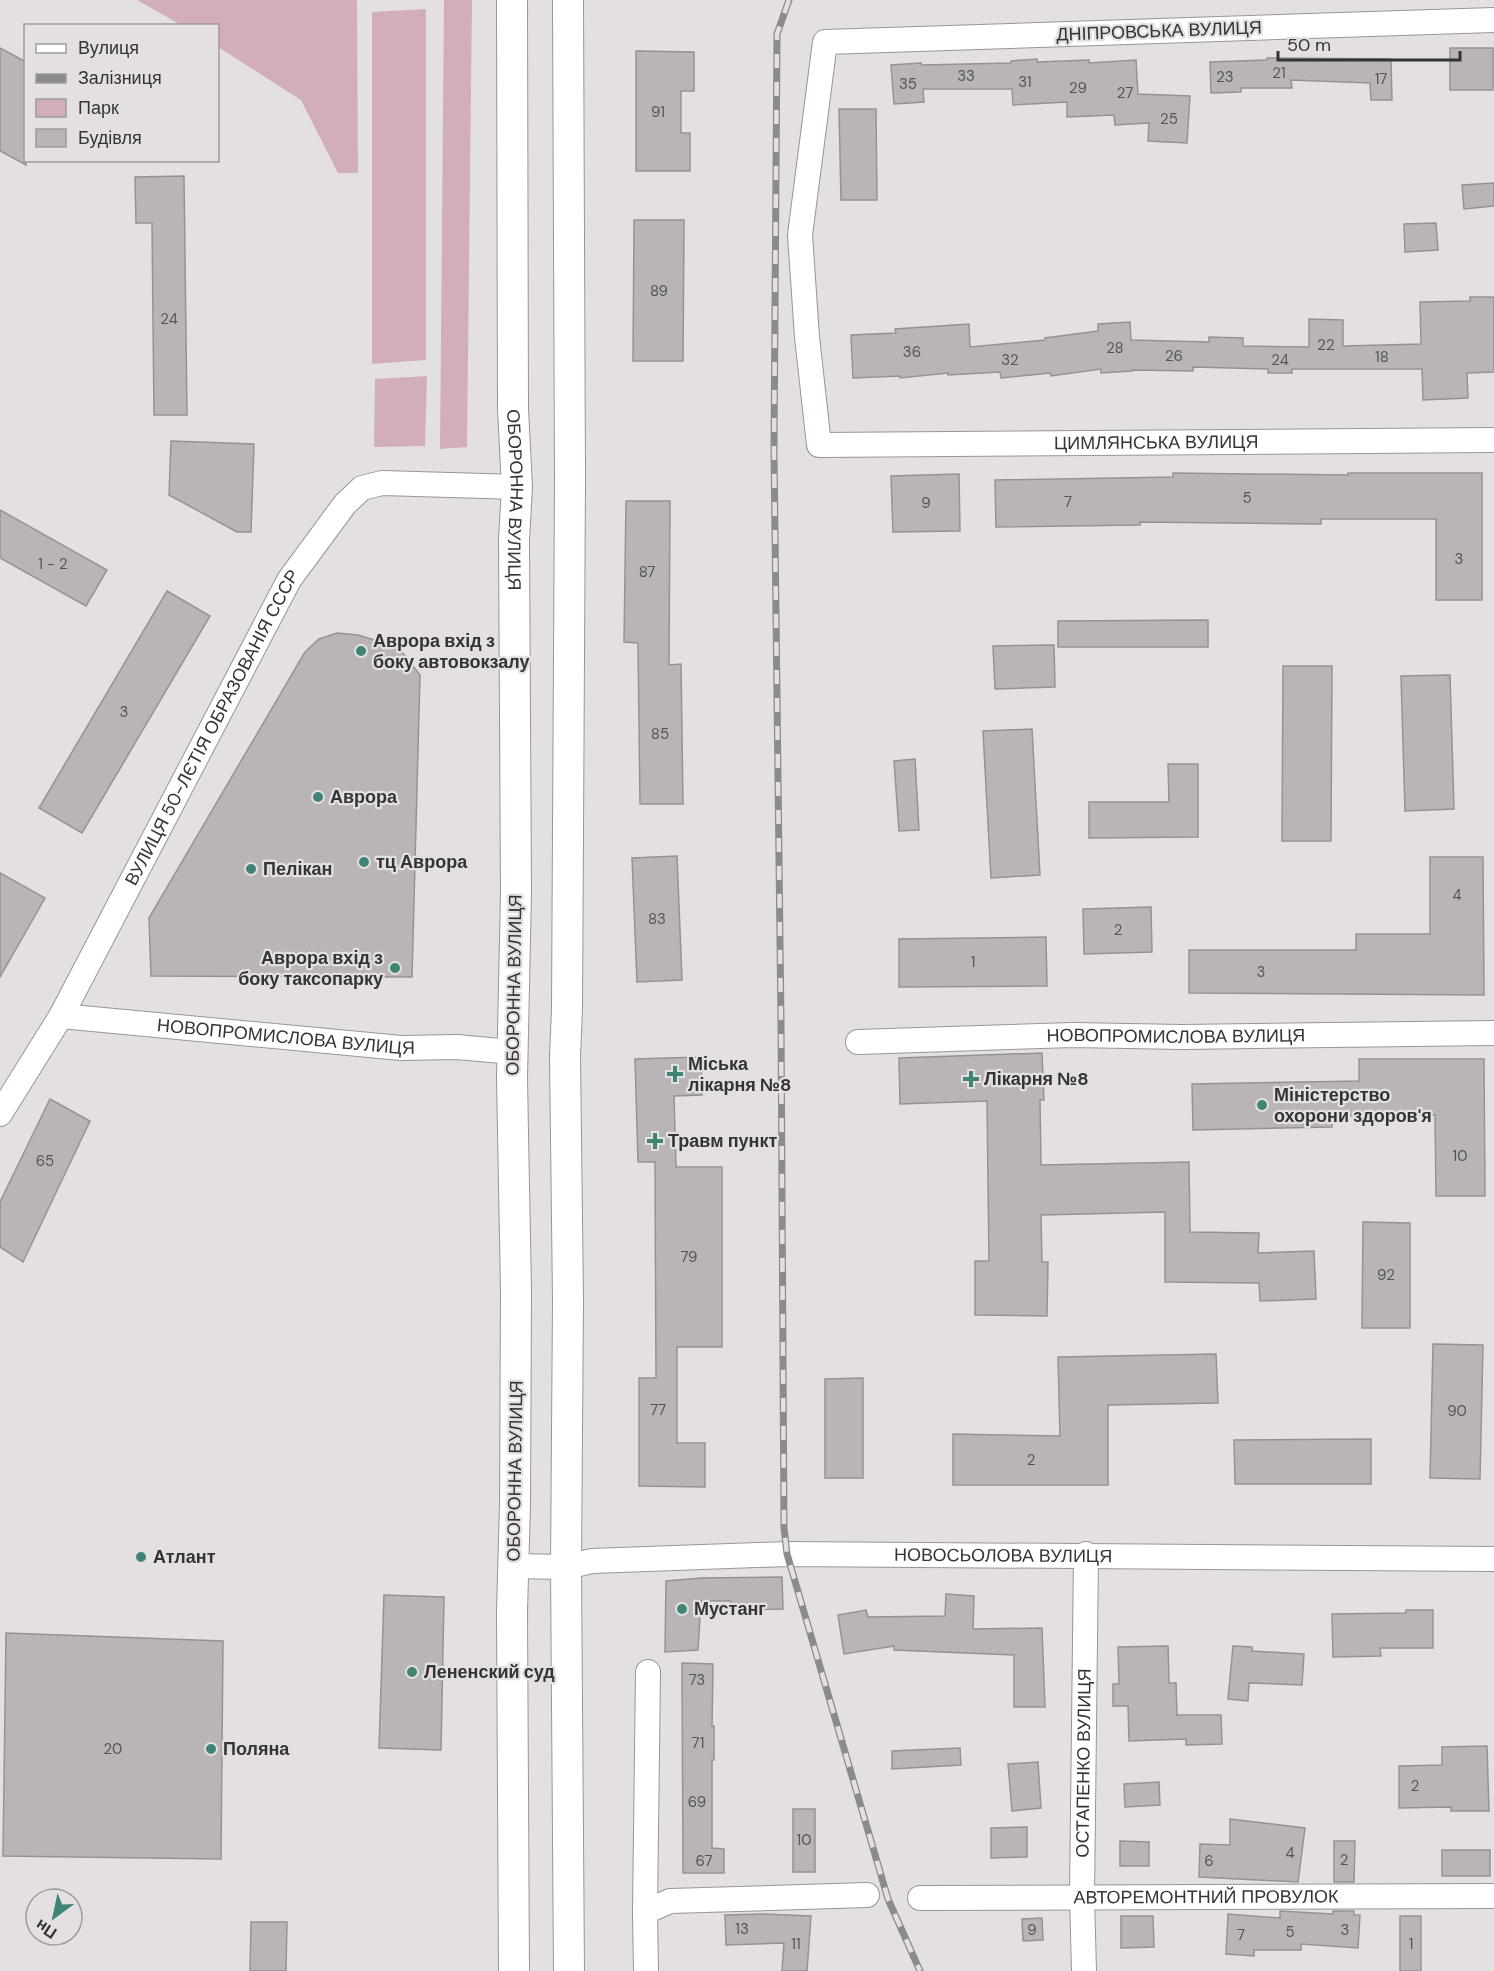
<svg xmlns="http://www.w3.org/2000/svg" width="1494" height="1971" font-family="'DM Sans',sans-serif">
	<rect width="100%" height="100%" fill="#e4e0e2"/>
	<!-- green -->
	<g fill="#d2adbc">
		<polygon points="137,0 357,0 358,173 338,173 301,100 218,47 218,26 181,25"/>
		<polygon points="444,0 472,0 467,447 440,449"/>
		<polygon points="426,9 426,360 372,364 372,12"/>
		<polygon points="427,376 425,446 374,447 375,379"/>
	</g>
	<!-- building -->
	<g fill="#b9b5b7" stroke="#969294" stroke-width="1.5">
		<polygon points="0,48 26,62 26,165 0,151"/>
		<rect x="1450" y="48" width="43" height="42"/>
		<polygon points="636,51 694,52 694,91 681,91 681,133 690,133 690,171 636,171"/>
		<polygon points="1267,58 1391,59 1392,100 1371,100 1370,83 1291,80 1292,88 1241,88 1241,92 1211,93 1210,62 1267,60"/>
		<polygon points="1037,59 1037,62 1089,60 1089,63 1136,60 1138,94 1190,96 1187,143 1148,141 1149,123 1115,125 1114,115 1067,117 1067,102 1013,105 1012,89 923,89 924,102 894,104 891,65 921,63 922,65 1011,63 1011,61"/>
		<polygon points="839,109 876,109 877,200 841,200"/>
		<polygon points="184,176 187,415 154,415 152,223 136,223 135,177"/>
		<polygon points="1494,183 1494,206 1464,209 1462,185"/>
		<polygon points="634,220 684,220 683,361 633,361"/>
		<polygon points="1436,223 1438,250 1405,252 1404,224"/>
		<polygon points="1470,297 1494,297 1494,372 1467,373 1468,398 1423,400 1422,369 1292,369 1292,373 1268,373 1268,369 1193,367 1193,371 1132,370 1132,371 1101,373 1101,369 1051,376 1050,373 1001,378 1000,372 948,375 948,373 900,378 900,376 853,378 851,335 896,333 895,329 969,324 970,347 1045,340 1045,338 1098,331 1098,324 1130,322 1131,340 1209,342 1209,337 1243,338 1243,346 1309,347 1309,319 1343,320 1343,346 1421,344 1420,302 1470,301"/>
		<polygon points="171,441 254,444 251,532 237,532 169,495"/>
		<polygon points="1173,473 1348,475 1348,473 1482,473 1482,600 1436,600 1436,519 1321,519 1321,524 1140,522 1140,525 996,527 995,480 1173,477"/>
		<polygon points="959,474 960,531 893,532 891,476"/>
		<polygon points="626,501 670,501 669,665 681,664 683,804 640,804 638,643 624,642"/>
		<polygon points="0,510 107,570 86,606 0,558"/>
		<polygon points="167,591 210,616 82,833 39,808"/>
		<polygon points="1208,620 1208,647 1058,647 1058,621"/>
		<polygon points="337,633 358,635 381,642 402,652 420,675 412,977 151,976 149,918 305,652 319,639"/>
		<polygon points="1054,645 1055,687 995,689 993,646"/>
		<polygon points="1283,666 1332,666 1331,841 1282,841"/>
		<polygon points="1450,675 1454,809 1405,811 1401,676"/>
		<polygon points="1032,729 1040,875 991,878 983,731"/>
		<polygon points="915,759 919,830 899,831 894,761"/>
		<polygon points="1168,764 1198,764 1198,837 1089,838 1089,802 1169,802"/>
		<polygon points="677,856 682,980 637,982 632,858"/>
		<polygon points="1430,857 1483,857 1484,995 1189,993 1189,950 1356,950 1356,934 1430,934"/>
		<polygon points="0,873 45,898 0,977"/>
		<polygon points="1151,907 1152,952 1084,954 1083,909"/>
		<polygon points="1046,937 1047,986 899,987 899,939"/>
		<polygon points="1042,1053 1044,1100 1040,1100 1041,1165 1189,1162 1190,1232 1259,1233 1258,1253 1314,1251 1316,1299 1260,1301 1259,1283 1165,1282 1165,1212 1041,1215 1042,1262 1048,1262 1047,1316 975,1315 975,1261 989,1261 987,1101 900,1104 899,1058"/>
		<polygon points="701,1057 702,1095 674,1096 676,1167 722,1167 722,1347 677,1347 677,1443 705,1443 705,1487 639,1486 639,1378 656,1378 655,1162 638,1162 635,1059"/>
		<polygon points="1359,1059 1484,1059 1485,1196 1436,1196 1435,1115 1332,1116 1332,1127 1193,1130 1192,1084 1359,1081"/>
		<polygon points="50,1099 90,1121 23,1262 0,1247 0,1202"/>
		<polygon points="1363,1222 1410,1223 1410,1328 1362,1328"/>
		<polygon points="1433,1344 1483,1345 1480,1479 1430,1478"/>
		<polygon points="1216,1354 1218,1403 1108,1405 1108,1485 953,1485 953,1434 1060,1436 1058,1357"/>
		<polygon points="863,1378 863,1478 825,1478 825,1379"/>
		<polygon points="1371,1439 1371,1484 1235,1484 1234,1440"/>
		<polygon points="782,1577 783,1609 735,1610 730,1601 701,1601 698,1650 665,1652 666,1581 702,1578"/>
		<polygon points="946,1594 974,1596 973,1629 1042,1628 1045,1707 1014,1707 1014,1655 894,1650 894,1646 844,1654 838,1615 866,1610 868,1617 945,1616"/>
		<polygon points="384,1595 444,1597 441,1750 379,1748"/>
		<polygon points="1406,1610 1433,1610 1433,1648 1380,1648 1381,1656 1333,1657 1332,1614 1406,1613"/>
		<polygon points="6,1633 223,1641 221,1859 3,1856"/>
		<polygon points="1168,1646 1169,1683 1176,1683 1177,1715 1221,1715 1222,1744 1186,1745 1186,1739 1129,1741 1128,1706 1113,1706 1113,1684 1119,1684 1118,1647"/>
		<polygon points="1233,1646 1252,1647 1252,1651 1304,1654 1302,1685 1249,1683 1248,1701 1228,1699"/>
		<polygon points="682,1663 713,1664 712,1726 714,1726 714,1760 712,1760 712,1848 724,1849 724,1873 683,1873"/>
		<polygon points="1487,1746 1489,1811 1451,1811 1451,1807 1399,1808 1399,1766 1442,1765 1442,1747"/>
		<polygon points="960,1748 961,1765 892,1769 892,1751"/>
		<polygon points="1038,1762 1041,1808 1012,1811 1008,1764"/>
		<polygon points="1159,1782 1160,1805 1125,1807 1124,1784"/>
		<rect x="793" y="1809" width="22" height="63"/>
		<polygon points="1230,1819 1305,1828 1298,1882 1199,1877 1200,1844 1230,1845"/>
		<polygon points="1027,1827 1027,1857 991,1858 991,1828"/>
		<polygon points="1120,1841 1149,1842 1149,1866 1120,1866"/>
		<polygon points="1334,1841 1355,1841 1354,1882 1334,1882"/>
		<rect x="1442" y="1850" width="48" height="26"/>
		<polygon points="1280,1911 1333,1914 1333,1911 1354,1911 1354,1915 1360,1915 1358,1948 1301,1944 1301,1950 1254,1950 1254,1956 1226,1954 1228,1914 1280,1918"/>
		<polygon points="764,1914 811,1916 807,1971 782,1971 784,1943 726,1945 725,1915"/>
		<polygon points="1121,1916 1153,1916 1154,1947 1121,1948"/>
		<rect x="1400" y="1916" width="21" height="55"/>
		<polygon points="1042,1918 1043,1940 1023,1941 1022,1919"/>
		<polygon points="251,1922 287,1922 286,1971 250,1971"/>
	</g>
	<g fill="none" stroke-linecap="round" stroke-linejoin="round">
		<defs>
			<g id="minor">
				<path id="s1" d="M1494,20l-669,22 -25,193 7,102 12,108 675,-5"/>
				<path id="s2" d="M61,1016l340,32 56,-1 56,5"/>
				<path id="s3" d="M858,1042l215,-7 109,2 312,-4"/>
				<path id="s4" d="M0,1114l61,-98 228,-436 56,-76 17,-16 20,-5 135,4"/>
				<path id="s5" d="M514,1566l52,1 26,-6 195,-7 707,5"/>
				<path id="s6" d="M920,1898l574,-2"/>
				<polyline points="645,1912 648,1672"/>
				<polyline points="646,1971 645,1912 670,1901 867,1895"/>
				<path id="s7" d="M1084,1971l-2,-74 4,-343"/>
			</g>
			<g id="major">
				<path id="s8" d="M512,0l1,409 4,78 -3,53 2,353 -4,186 4,212 -1,213 -3,108 2,359"/>
				<polyline points="568,0 570,479 567,1009 565,1056 568,1300 566,1567 569,1971"/>
			</g>
		</defs>
		<!-- minor casing -->
		<use href="#minor" stroke="#999596" stroke-width="26"/>
		<!-- major casing -->
		<use href="#major" stroke="#999596" stroke-width="32"/>
		<!-- minor -->
		<use href="#minor" stroke="#fff" stroke-width="24"/>
		<!-- major -->
		<use href="#major" stroke="#fff" stroke-width="30"/>
		<defs>
			<polyline id="rail" points="789,0 777,34 774,451 781,1022 784,1528 787,1554 888,1899 920,1971"/>
		</defs>
		<!-- rail casing -->
		<use href="#rail" stroke="#8d8a8c" stroke-width="7"/>
		<!-- rail -->
		<use href="#rail" stroke="#e4e0e2" stroke-width="4.5" stroke-dasharray="14" stroke-linecap="butt"/>
	</g>
	<!-- markers -->
	<g fill="#408478" stroke="#e4e0e2" stroke-width="2">
		<circle cx="361" cy="651" r="6"/>
		<circle cx="318" cy="797" r="6"/>
		<circle cx="364" cy="862" r="6"/>
		<circle cx="251" cy="869" r="6"/>
		<circle cx="395" cy="968" r="6"/>
		<path d="M672 1065h6v6h6v6h-6v6h-6v-6h-6v-6h6z"/>
		<path d="M968 1070h6v6h6v6h-6v6h-6v-6h-6v-6h6z"/>
		<circle cx="1262" cy="1105" r="6"/>
		<path d="M652 1132h6v6h6v6h-6v6h-6v-6h-6v-6h6z"/>
		<circle cx="141" cy="1557" r="6"/>
		<circle cx="682" cy="1609" r="6"/>
		<circle cx="412" cy="1672" r="6"/>
		<circle cx="211" cy="1749" r="6"/>
	</g>
	<g text-anchor="middle" dominant-baseline="central" stroke-width="4.5" stroke-linejoin="round" paint-order="stroke">
		<!-- number labels -->
		<g font-size="15" fill="#565455">
			<text x="1279" y="73">21</text>
			<text x="966" y="76">33</text>
			<text x="1225" y="77">23</text>
			<text x="1381" y="79">17</text>
			<text x="1025" y="82">31</text>
			<text x="908" y="84">35</text>
			<text x="1078" y="88">29</text>
			<text x="1125" y="93">27</text>
			<text x="658" y="112">91</text>
			<text x="1169" y="119">25</text>
			<text x="659" y="291">89</text>
			<text x="169" y="319">24</text>
			<text x="1326" y="345">22</text>
			<text x="1115" y="348">28</text>
			<text x="912" y="352">36</text>
			<text x="1174" y="356">26</text>
			<text x="1382" y="357">18</text>
			<text x="1010" y="360">32</text>
			<text x="1280" y="360">24</text>
			<text x="1247" y="498">5</text>
			<text x="1068" y="502">7</text>
			<text x="926" y="503">9</text>
			<text x="1459" y="559">3</text>
			<text x="53" y="564">1 - 2</text>
			<text x="647" y="572">87</text>
			<text x="124" y="712">3</text>
			<text x="660" y="734">85</text>
			<text x="1457" y="895">4</text>
			<text x="657" y="919">83</text>
			<text x="1118" y="930">2</text>
			<text x="973" y="962">1</text>
			<text x="1261" y="972">3</text>
			<text x="1460" y="1156">10</text>
			<text x="45" y="1161">65</text>
			<text x="689" y="1257">79</text>
			<text x="1386" y="1275">92</text>
			<text x="658" y="1410">77</text>
			<text x="1457" y="1411">90</text>
			<text x="1031" y="1460">2</text>
			<text x="697" y="1680">73</text>
			<text x="698" y="1743">71</text>
			<text x="113" y="1749">20</text>
			<text x="1415" y="1786">2</text>
			<text x="697" y="1802">69</text>
			<text x="804" y="1840">10</text>
			<text x="1290" y="1853">4</text>
			<text x="1344" y="1860">2</text>
			<text x="704" y="1861">67</text>
			<text x="1209" y="1861">6</text>
			<text x="742" y="1929">13</text>
			<text x="1032" y="1930">9</text>
			<text x="1345" y="1930">3</text>
			<text x="1290" y="1932">5</text>
			<text x="1241" y="1935">7</text>
			<text x="796" y="1944">11</text>
			<text x="1411" y="1944">1</text>
		</g>
		<!-- street labels -->
		<g font-size="18" fill="#353334" stroke="#e4e0e2">
			<text transform="translate(1159 31) rotate(-2)">ДНІПРОВСЬКА ВУЛИЦЯ</text>
			<text stroke="none"><textPath href="#s1" startOffset="1412">ЦИМЛЯНСЬКА ВУЛИЦЯ</textPath></text>
			<text stroke="none"><textPath href="#s8" startOffset="500">ОБОРОННА ВУЛИЦЯ</textPath></text>
			<text stroke="none"><textPath href="#s4" startOffset="441">ВУЛИЦЯ 50-ЛЄТІЯ ОБРАЗОВАНІЯ СССР</textPath></text>
			<text transform="translate(514 985) rotate(-89)">ОБОРОННА ВУЛИЦЯ</text>
			<text stroke="none"><textPath href="#s2" startOffset="226">НОВОПРОМИСЛОВА ВУЛИЦЯ</textPath></text>
			<text stroke="none"><textPath href="#s3" startOffset="318">НОВОПРОМИСЛОВА ВУЛИЦЯ</textPath></text>
			<text transform="translate(515 1471) rotate(-89)">ОБОРОННА ВУЛИЦЯ</text>
			<text stroke="none"><textPath href="#s5" startOffset="490">НОВОСЬОЛОВА ВУЛИЦЯ</textPath></text>
			<text stroke="none"><textPath href="#s7" startOffset="208">ОСТАПЕНКО ВУЛИЦЯ</textPath></text>
			<text stroke="none"><textPath href="#s6" startOffset="286">АВТОРЕМОНТНИЙ ПРОВУЛОК</textPath></text>
		</g>
		<!-- poi labels -->
		<g font-size="18" font-weight="bold" fill="#353334" stroke="#e4e0e2" text-anchor="start">
			<text x="373" y="641">Аврора вхід з<tspan x="373" dy="21">боку автовокзалу</tspan></text>
			<text x="330" y="797">Аврора</text>
			<text x="376" y="862">тц Аврора</text>
			<text x="263" y="869">Пелікан</text>
			<text x="383" y="958" text-anchor="end">Аврора вхід з<tspan x="383" dy="21">боку таксопарку</tspan></text>
			<text x="688" y="1064">Міська<tspan x="688" dy="21">лікарня №8</tspan></text>
			<text x="984" y="1079">Лікарня №8</text>
			<text x="1274" y="1095">Міністерство<tspan x="1274" dy="21">охорони здоров'я</tspan></text>
			<text x="668" y="1141">Травм пункт</text>
			<text x="153" y="1557">Атлант</text>
			<text x="694" y="1609">Мустанг</text>
			<text x="424" y="1672">Лененский суд</text>
			<text x="223" y="1749">Поляна</text>
		</g>
	</g>
	<!-- legend -->
	<rect x="24" y="24" width="195" height="138" fill="#e4e0e2" stroke="#9e9b9c" stroke-width="1.5"/>
	<rect x="36" y="44" width="30" height="9" fill="#ffffff" stroke="#9e9b9c" stroke-width="1.5"/>
	<text x="78" y="54" font-size="18" fill="#353334">Вулиця</text>
	<rect x="36" y="74" width="30" height="9" fill="#8d8a8c" stroke="#9e9b9c" stroke-width="1.5"/>
	<text x="78" y="84" font-size="18" fill="#353334">Залізниця</text>
	<rect x="36" y="99" width="30" height="18" fill="#d2adbc" stroke="#9e9b9c" stroke-width="1.5"/>
	<text x="78" y="114" font-size="18" fill="#353334">Парк</text>
	<rect x="36" y="129" width="30" height="18" fill="#b9b5b7" stroke="#9e9b9c" stroke-width="1.5"/>
	<text x="78" y="144" font-size="18" fill="#353334">Будівля</text>
	<!-- north arrow -->
	<g transform="translate(54 1917) rotate(213)"><circle r="28" fill="#e4e0e2" stroke="#9e9b9c" stroke-width="1.5"/>
	<path d="M0-4.5L10 22L0 15L-10 22Z" fill="#408478"/>
	<text y="-9" font-size="16" font-weight="bold" text-anchor="middle" fill="#353334">Пн</text>
	</g>
	<!-- scale -->
	<path d="M1278 51v9h182v-9" fill="none" stroke="#353334" stroke-width="3"/>
	<text x="1287" y="51" font-size="18" fill="#353334" stroke="#e4e0e2" stroke-width="4.5" paint-order="stroke">50 m</text>
</svg>
